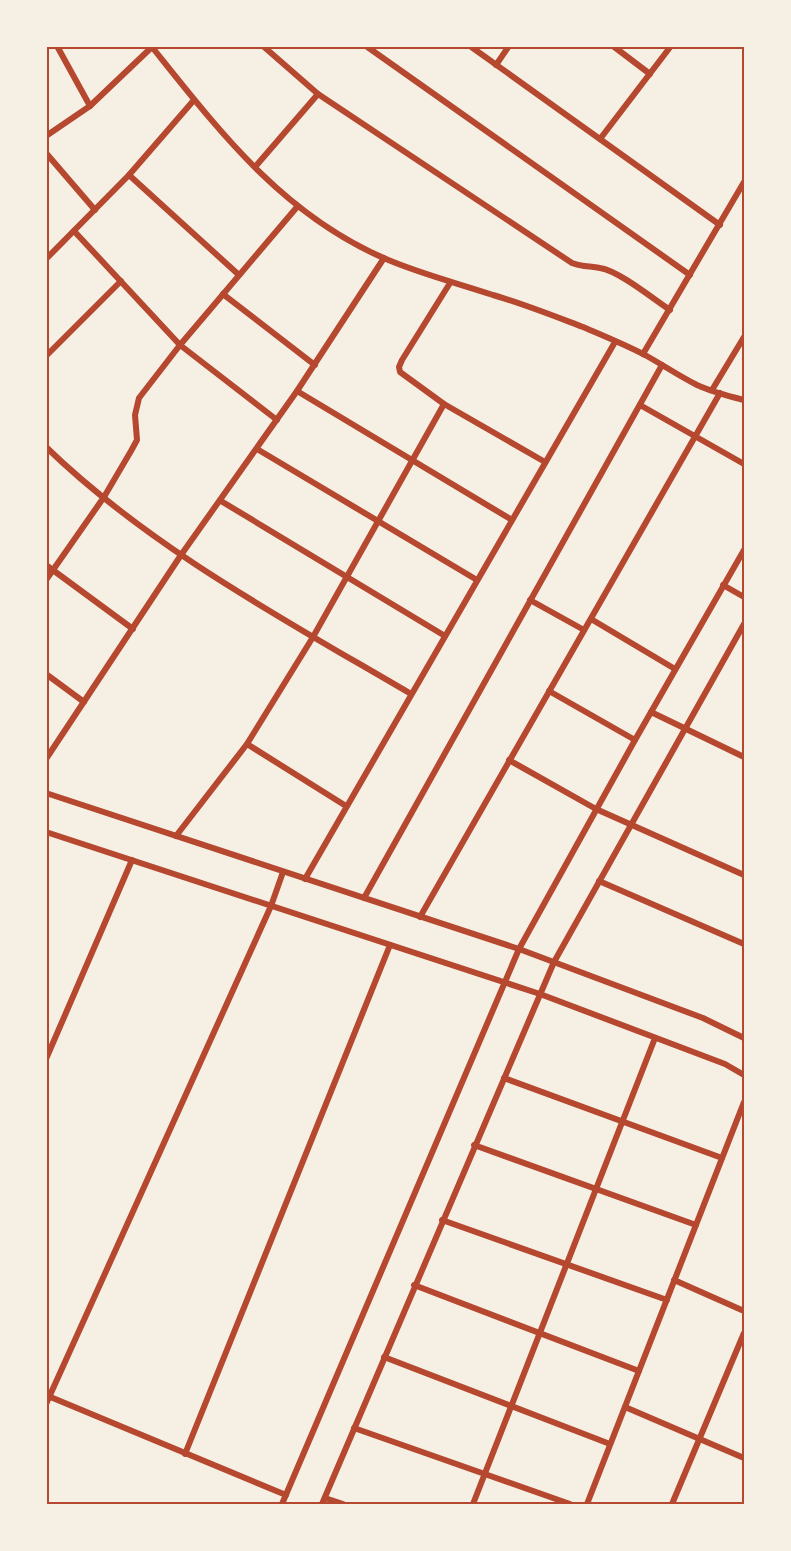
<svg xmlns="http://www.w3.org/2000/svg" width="791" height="1551" font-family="'Public Sans',sans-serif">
	<rect width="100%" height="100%" fill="#f6efe4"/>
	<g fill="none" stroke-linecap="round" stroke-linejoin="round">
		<!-- minor -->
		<g stroke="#b5482f" stroke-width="6">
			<polyline points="57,46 90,106"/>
			<path d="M263,46l55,48 254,169c10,4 18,3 28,5 19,3 52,30 70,42"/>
			<polyline points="366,46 690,275"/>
			<polyline points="470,46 720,225"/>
			<polyline points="613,46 650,74"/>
			<path d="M152,47c68,85 131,168 234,212 35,15 71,24 107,36 31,9 61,21 90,32 21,9 43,18 62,28 18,10 34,21 52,30 15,7 31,11 47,15"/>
			<polyline points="496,65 509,46"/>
			<polyline points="46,136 90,106 153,46"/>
			<polyline points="600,139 671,46"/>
			<polyline points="46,153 95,210"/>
			<polyline points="255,167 318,94"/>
			<polyline points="129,175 239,275"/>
			<polyline points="74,231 180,345 277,420"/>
			<polyline points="46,259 129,175 194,100"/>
			<polyline points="450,283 402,360 399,367 400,372 444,404 545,462"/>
			<polyline points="223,294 315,365"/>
			<polyline points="643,354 744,182"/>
			<polyline points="46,356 121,281"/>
			<polyline points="712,390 744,337"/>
			<polyline points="297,391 512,520"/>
			<polyline points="640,405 744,464"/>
			<path d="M46,447c104,101 241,174 365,247"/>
			<polyline points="257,449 477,580"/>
			<polyline points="221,501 445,636"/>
			<polyline points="46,565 133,629"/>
			<polyline points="46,580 104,497 131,451 137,440 135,415 139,398 180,345 297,207"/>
			<polyline points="723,585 744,597"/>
			<polyline points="530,600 584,630"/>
			<polyline points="591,619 675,669"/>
			<polyline points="46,674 84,702"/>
			<polyline points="549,691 635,740"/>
			<polyline points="651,712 744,757"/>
			<polyline points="247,744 346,806"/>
			<polyline points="46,759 181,555 297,391 384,258"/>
			<polyline points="509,760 596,809 744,875"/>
			<polyline points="46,793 519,949 703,1018 744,1038"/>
			<polyline points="46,832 540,994 725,1064 744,1075"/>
			<polyline points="176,836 247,744 313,637 444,404"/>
			<polyline points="305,879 615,342"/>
			<polyline points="599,881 744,944"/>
			<polyline points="364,898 662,365"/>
			<polyline points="420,917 720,393"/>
			<polyline points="46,1059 132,860"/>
			<polyline points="504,1078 722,1158"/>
			<polyline points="474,1145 696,1225"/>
			<polyline points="442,1220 667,1300"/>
			<polyline points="674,1280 744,1311"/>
			<polyline points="414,1285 639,1371"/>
			<polyline points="384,1357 610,1444"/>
			<polyline points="48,1396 286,1495"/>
			<polyline points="46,1404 271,906 283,872"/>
			<polyline points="625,1407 744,1458"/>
			<polyline points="354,1428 570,1504"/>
			<polyline points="185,1454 390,945"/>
			<polyline points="325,1498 343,1504"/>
			<polyline points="282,1504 519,949 635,740 744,550"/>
			<polyline points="322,1504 554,962 744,624"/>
			<polyline points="473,1504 655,1038"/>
			<polyline points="587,1504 744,1102"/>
			<polyline points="672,1504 744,1333"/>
		</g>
	</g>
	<!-- border -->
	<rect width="791" height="1551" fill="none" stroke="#f6efe4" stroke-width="96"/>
	<rect x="48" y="48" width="695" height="1455" fill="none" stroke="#b5482f" stroke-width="2"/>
</svg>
